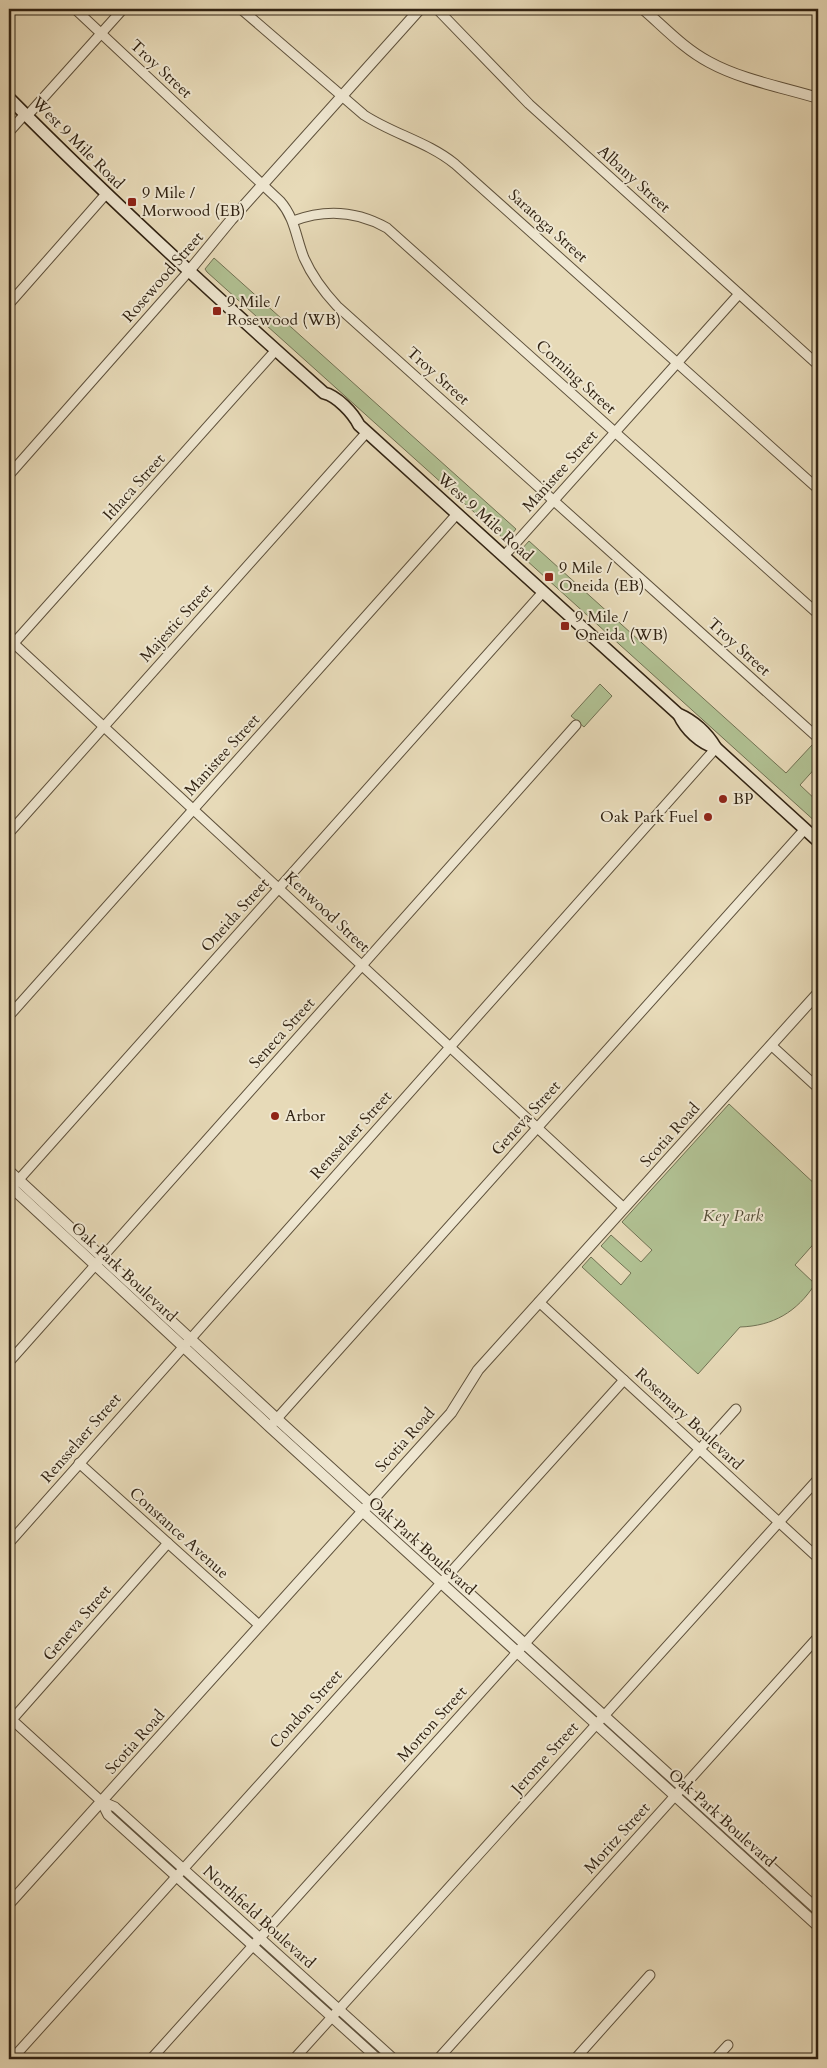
<svg xmlns="http://www.w3.org/2000/svg" width="827" height="2068" font-family="Cardo,serif">
	<rect width="100%" height="100%" fill="#e7dab8"/>
	<filter id="stains"><feTurbulence type="fractalNoise" baseFrequency=".004" numOctaves="4"/><feColorMatrix values="0 0 0 0 .2 0 0 0 0 .09 0 0 0 0 .02 0 0 0 .5 -.17"/></filter>
	<radialGradient id="worn" r=".72"><stop offset=".6" stop-color="#630" stop-opacity="0"/><stop offset="1" stop-color="#630" stop-opacity=".3"/></radialGradient>
	<!-- green -->
	<g fill="#b1c193" stroke="#717253">
		<polygon points="214,258 516,529 507,540 504,539 207,272 205,269"/>
		<polygon points="529,541 786,773 812,745 818,750 818,765 800,785 818,802 818,824 525,559 521,550"/>
		<polygon points="600,684 612,696 584,727 571,716"/>
		<path d="M729,1104l89,83v52l-23,26 20,19c-18,28 -42,42 -75,43l-42,47 -116,-107 9,-10 30,28 10,-12 -30,-27 10,-11 30,27 11,-12 -30,-28z"/>
	</g>
	<g fill="none" stroke-linecap="round" stroke-linejoin="round">
		<defs>
			<g id="minor">
				<path d="M75,9l205,192c15,17 16,37 24,57 8,18 20,34 33,48l481,432"/>
				<path d="M241,9l123,106c29,19 64,27 91,49l363,325"/>
				<polyline points="437,9 529,104 818,365"/>
				<polyline points="27,116 123,9"/>
				<polyline points="9,132 25,114"/>
				<path d="M293,221c32,-12 64,-10 94,7l431,386"/>
				<polyline points="9,304 106,194"/>
				<polyline points="9,475 189,271"/>
				<polyline points="504,556 739,294"/>
				<polyline points="9,639 624,1208"/>
				<polyline points="14,643 276,350"/>
				<polyline points="9,833 367,432"/>
				<polyline points="9,1016 457,514"/>
				<polyline points="771,1045 818,1088"/>
				<polyline points="14,1185 543,592"/>
				<polyline points="539,1302 818,1558"/>
				<polyline points="9,1362 576,725"/>
				<polyline points="273,1423 805,829"/>
				<polyline points="79,1463 259,1625"/>
				<polyline points="9,1543 716,748"/>
				<polyline points="9,1717 101,1801"/>
				<polyline points="9,1723 168,1543"/>
				<polyline points="12,2059 624,1380"/>
				<polyline points="151,2059 736,1409"/>
				<polyline points="294,2059 818,1479"/>
				<polyline points="378,2059 108,1815 101,1801 115,1807 394,2059"/>
				<polyline points="438,2059 818,1637"/>
				<polyline points="575,2059 650,1975"/>
				<polyline points="715,2059 728,2045"/>
			</g>
			<g id="tertiary">
				<path d="M643,9c21,18 41,40 66,53 33,18 73,25 109,36"/>
				<polyline points="189,271 231,220 420,9"/>
				<polyline points="9,1171 277,1419 818,1910"/>
				<polyline points="9,1185 270,1427 818,1926"/>
				<polyline points="9,1904 451,1413 478,1370 818,993"/>
			</g>
			<g id="secondary">
				<path d="M9,98c101,102 207,199 315,295 13,3 29,20 35,32l319,289c16,7 29,19 38,34l102,93"/>
				<path d="M679,715c7,15 21,28 37,33"/>
			</g>
		</defs>
		<!-- minor casing -->
		<use href="#minor" stroke="#5e513c" stroke-width="11"/>
		<!-- tertiary casing -->
		<use href="#tertiary" stroke="#5e513c" stroke-width="12"/>
		<!-- secondary casing -->
		<use href="#secondary" stroke="#312313" stroke-width="14"/>
		<!-- minor -->
		<use href="#minor" stroke="#efe7d1" stroke-width="9"/>
		<!-- tertiary -->
		<use href="#tertiary" stroke="#efe7d1" stroke-width="10"/>
		<!-- secondary -->
		<use href="#secondary" stroke="#efe7d1" stroke-width="11"/>
	</g>
	<!-- markers -->
	<g fill="#8f2418" stroke="#efe7d1" stroke-width="2">
		<rect x="127" y="197" width="10" height="10" rx="2.5"/>
		<rect x="212" y="306" width="10" height="10" rx="2.5"/>
		<rect x="544" y="572" width="10" height="10" rx="2.5"/>
		<rect x="560" y="621" width="10" height="10" rx="2.5"/>
		<circle cx="723" cy="799" r="5"/>
		<circle cx="708" cy="817" r="5"/>
		<circle cx="275" cy="1116" r="5"/>
	</g>
	<g text-anchor="middle" dominant-baseline="central" stroke-width="4" stroke-linejoin="round" paint-order="stroke">
		<!-- street labels -->
		<g font-size="16" fill="#312313" stroke="#efe7d1">
			<text transform="translate(161 69) rotate(43)">Troy Street</text>
			<text transform="translate(78 143) rotate(45)">West 9 Mile Road</text>
			<text transform="translate(634 179) rotate(42)">Albany Street</text>
			<text transform="translate(548 226) rotate(42)">Saratoga Street</text>
			<text transform="translate(163 277) rotate(-49)">Rosewood Street</text>
			<text transform="translate(438 376) rotate(42)">Troy Street</text>
			<text transform="translate(576 377) rotate(42)">Corning Street</text>
			<text transform="translate(560 471) rotate(-48)">Manistee Street</text>
			<text transform="translate(134 487) rotate(-48)">Ithaca Street</text>
			<text transform="translate(485 517) rotate(42)">West 9 Mile Road</text>
			<text transform="translate(176 623) rotate(-48)">Majestic Street</text>
			<text transform="translate(739 647) rotate(42)">Troy Street</text>
			<text transform="translate(222 755) rotate(-48)">Manistee Street</text>
			<text transform="translate(327 912) rotate(43)">Kenwood Street</text>
			<text transform="translate(235 915) rotate(-48)">Oneida Street</text>
			<text transform="translate(282 1033) rotate(-48)">Seneca Street</text>
			<text transform="translate(526 1118) rotate(-48)">Geneva Street</text>
			<text transform="translate(351 1135) rotate(-48)">Rensselaer Street</text>
			<text transform="translate(670 1135) rotate(-48)">Scotia Road</text>
			<text transform="translate(124 1272) rotate(43)">Oak Park Boulevard</text>
			<text transform="translate(689 1419) rotate(43)">Rosemary Boulevard</text>
			<text transform="translate(81 1438) rotate(-49)">Rensselaer Street</text>
			<text transform="translate(405 1440) rotate(-48)">Scotia Road</text>
			<text transform="translate(179 1533) rotate(42)">Constance Avenue</text>
			<text transform="translate(422 1546) rotate(42)">Oak Park Boulevard</text>
			<text transform="translate(77 1623) rotate(-49)">Geneva Street</text>
			<text transform="translate(306 1709) rotate(-48)">Condon Street</text>
			<text transform="translate(432 1724) rotate(-48)">Morton Street</text>
			<text transform="translate(135 1742) rotate(-48)">Scotia Road</text>
			<text transform="translate(545 1758) rotate(-48)">Jerome Street</text>
			<text transform="translate(722 1818) rotate(42)">Oak Park Boulevard</text>
			<text transform="translate(617 1838) rotate(-48)">Moritz Street</text>
			<text transform="translate(259 1917) rotate(42)">Northfield Boulevard</text>
		</g>
		<!-- poi labels -->
		<g font-size="16" fill="#312313" stroke="#efe7d1" text-anchor="start">
			<text x="142" y="193">9 Mile /<tspan x="142" dy="18">Morwood (EB)</tspan></text>
			<text x="227" y="302">9 Mile /<tspan x="227" dy="18">Rosewood (WB)</tspan></text>
			<text x="559" y="568">9 Mile /<tspan x="559" dy="18">Oneida (EB)</tspan></text>
			<text x="575" y="617">9 Mile /<tspan x="575" dy="18">Oneida (WB)</tspan></text>
			<text x="733" y="799">BP</text>
			<text x="698" y="817" text-anchor="end">Oak Park Fuel</text>
			<text x="285" y="1116">Arbor</text>
		</g>
		<!-- park labels -->
		<g font-size="16" font-style="italic" fill="#514a33" stroke="#efe7d1">
			<text x="733" y="1216">Key Park</text>
		</g>
	</g>
	<!-- margin -->
	<rect width="827" height="2068" fill="none" stroke="#e7dab8" stroke-width="30"/>
	<rect x="10" y="10" width="807" height="2048" fill="none" stroke="#312313" stroke-width="2.5"/>
	<rect x="15" y="15" width="797" height="2038" fill="none" stroke="#312313"/>
	<rect width="100%" height="100%" filter="url(#stains)"/>
	<rect width="100%" height="100%" fill="url(#worn)"/>
</svg>
